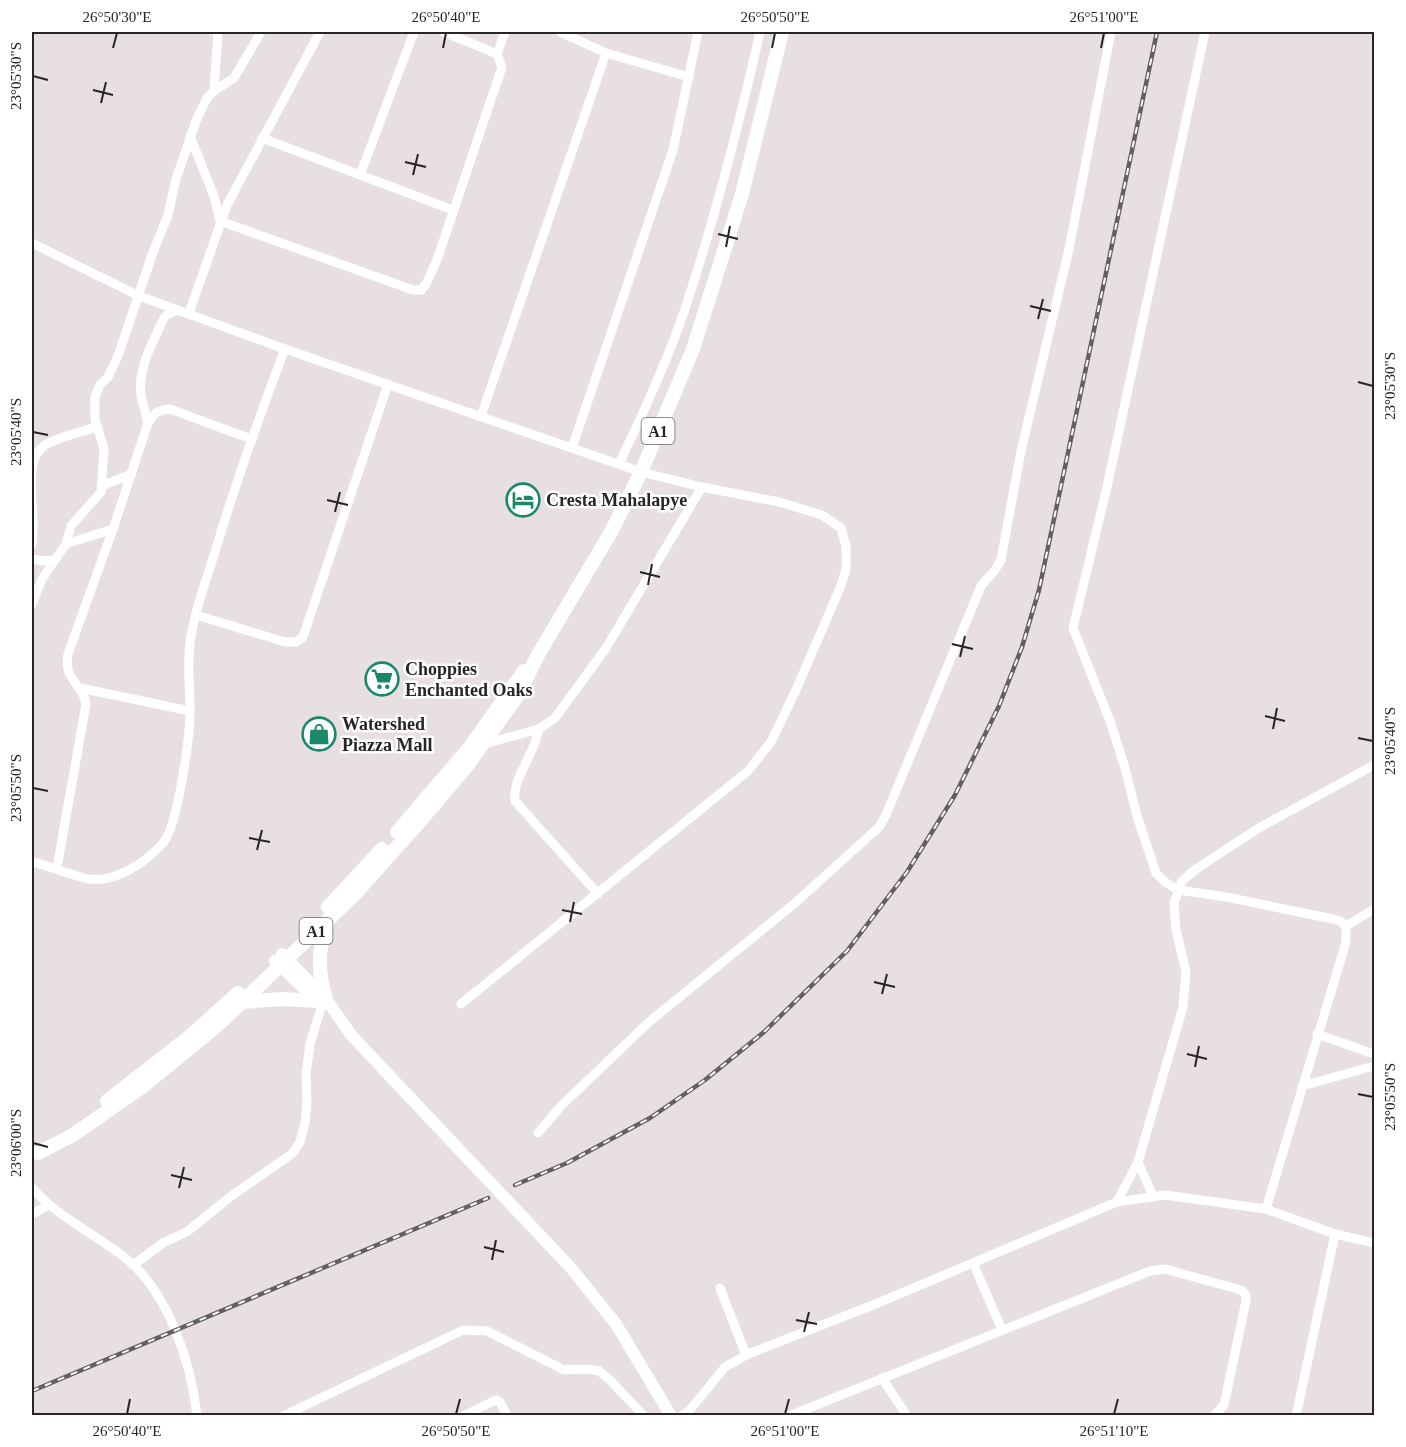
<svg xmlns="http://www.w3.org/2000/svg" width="1406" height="1447" font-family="Georgia,serif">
	<rect width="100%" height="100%" fill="#e7dfe3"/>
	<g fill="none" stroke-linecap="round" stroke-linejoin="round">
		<!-- minor -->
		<g stroke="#fff" stroke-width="9">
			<polyline points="560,32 606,53 689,77"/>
			<polyline points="1205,32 1107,487 1073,628 1110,721 1125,768 1137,816 1156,873 1165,882 1178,890 1226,897 1333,919 1340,921 1346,926 1346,942 1266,1209"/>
			<polyline points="497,54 505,32"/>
			<polyline points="214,91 218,32"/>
			<polyline points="190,136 214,196 220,221 413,290 421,290 426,284 437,260 502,67 497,54 444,32"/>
			<polyline points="262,138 453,210"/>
			<polyline points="360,175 414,32"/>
			<polyline points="32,243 139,296 285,349 641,472 702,487 779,502 822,515 841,528 846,546 846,569 840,588 796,690 771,742 748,771 461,1004"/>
			<polyline points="189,313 227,205 320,32"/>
			<polyline points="481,416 606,53"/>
			<path d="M148,423c-2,-9 -5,-18 -7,-27 -4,-28 13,-56 24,-80l13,-6"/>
			<polyline points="572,448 673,150 698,32"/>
			<path d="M619,464c24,-51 48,-102 66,-155 30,-91 54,-184 75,-277"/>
			<polyline points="101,486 132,474"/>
			<path d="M32,544c4,-26 -4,-54 1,-80 1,-7 6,-14 12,-19 15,-9 36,-12 53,-19"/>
			<polyline points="66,544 71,526 101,492 104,449 95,419 95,397 100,385 108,377 118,356 152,255 168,215 176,179 196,121 207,98 214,91 234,78 261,32"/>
			<polyline points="32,559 44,561 53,560"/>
			<polyline points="32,604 42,579 66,544 113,529"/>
			<polyline points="196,615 285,642 296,642 303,637 388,384"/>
			<polyline points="80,688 190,711"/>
			<path d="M539,729c-2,7 -4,16 -8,23 -7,17 -18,30 -16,49l83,93"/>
			<polyline points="480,745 539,729 555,718 606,648 702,487"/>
			<path d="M32,862c17,4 34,11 52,16 29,7 60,-14 79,-35 15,-17 27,-107 27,-132 0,-23 -3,-45 0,-68 4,-30 15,-59 24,-88 21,-70 45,-138 71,-206"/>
			<path d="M57,868l29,-164c-4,-23 -23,-23 -18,-50l45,-125 35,-106c6,-10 10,-13 22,-14l81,30"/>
			<polyline points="1346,926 1374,909"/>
			<polyline points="1317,1034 1374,1054"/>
			<polyline points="1302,1086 1374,1066"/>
			<polyline points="538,1133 561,1106 649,1022 794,904 879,827 886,815 981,586 995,570 1001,560 1021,451 1069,249 1111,32"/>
			<polyline points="1138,1162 1153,1196"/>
			<path d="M32,1188c26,29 61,45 91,68 45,34 68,106 74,160"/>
			<polyline points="1117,1202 1138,1162 1183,1007 1186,972 1176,930 1174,903 1182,881 1196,869 1259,828 1374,765"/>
			<polyline points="32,1214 49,1205"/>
			<polyline points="973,1263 1002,1330"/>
			<polyline points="133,1265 163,1243 188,1231 230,1197 293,1153 300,1142 305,1122 307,1103 306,1075 310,1044 322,1005"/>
			<polyline points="720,1288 746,1355"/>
			<polyline points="882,1378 907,1416"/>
			<polyline points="283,1416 463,1330 487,1331 564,1370 586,1369 599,1371 609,1379 644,1416"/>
			<polyline points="463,1416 496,1400 500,1402 507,1416"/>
			<polyline points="681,1416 689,1411 725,1367 746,1355 878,1303 1117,1202 1165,1195 1266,1209 1335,1234 1374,1243"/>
			<polyline points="789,1416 1150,1271 1165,1269 1241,1290 1246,1295 1246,1301 1224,1405 1214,1416"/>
			<polyline points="1296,1416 1335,1234"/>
		</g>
		<!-- major -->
		<g stroke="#fff" stroke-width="12">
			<polyline points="282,954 326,999 352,1036 571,1268 616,1324 671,1416"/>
			<polyline points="275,961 313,997"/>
		</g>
		<!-- highway -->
		<g stroke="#fff" stroke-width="14">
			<polyline points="397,832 470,747 524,671"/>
			<polyline points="328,907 382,849"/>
			<path d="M326,999c-9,-30 -8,-49 2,-79"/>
			<polyline points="242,1002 282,999 318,1001"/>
			<polyline points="107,1101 189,1037 238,993"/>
			<polyline points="38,1153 73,1135 142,1087 219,1024 287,959 354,895 421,820 467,766 518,695 539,653 611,532 641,472 693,349 742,194 782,32"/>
		</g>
		<defs>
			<g id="rail">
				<polyline points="515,1185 567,1163 650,1118 705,1080 764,1032 847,951 907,872 955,795 999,706 1022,647 1039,590 1157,32"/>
				<polyline points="32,1391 488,1198"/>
			</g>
		</defs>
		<!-- rail casing -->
		<use href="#rail" stroke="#645f61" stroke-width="4.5"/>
		<!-- rail -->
		<use href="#rail" stroke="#fff" stroke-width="2" stroke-dasharray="7" stroke-linecap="butt"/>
	</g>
	<!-- ticks -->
	<path fill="none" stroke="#282526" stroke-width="2" d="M113,48l4,-15M443,48l3,-15M772,48l3,-15M1101,48l3,-15M33,76l15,4M93,90l20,5M101,103l5,-21M405,162l21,5M413,175l5,-21M718,234l20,5M726,247l4,-21M1030,306l21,5M1038,319l5,-20M1358,382l15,4M33,432l15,3M327,500l21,5M335,512l5,-20M640,572l20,5M648,585l4,-21M952,644l21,5M960,657l5,-21M1265,716l20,5M1273,729l4,-21M1358,738l15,3M33,788l15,3M249,838l21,4M257,850l5,-20M562,910l20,4M570,922l4,-20M874,982l21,5M882,994l5,-20M1187,1054l20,5M1195,1067l4,-21M1358,1094l15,3M33,1143l15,4M171,1175l21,5M179,1188l5,-21M484,1247l20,5M492,1260l4,-20M796,1320l21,4M804,1332l5,-20M127,1414l3,-15M456,1414l4,-15M785,1414l4,-15M1114,1414l4,-15"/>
	<!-- icons -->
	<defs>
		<symbol id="hotel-ring" viewBox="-11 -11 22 22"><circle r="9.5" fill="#fff" stroke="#198969" stroke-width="1.5"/><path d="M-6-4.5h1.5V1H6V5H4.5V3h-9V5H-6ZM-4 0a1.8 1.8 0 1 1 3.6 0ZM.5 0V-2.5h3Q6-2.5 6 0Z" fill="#198969"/></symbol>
		<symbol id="supermarket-ring" viewBox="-11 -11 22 22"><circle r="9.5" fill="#fff" stroke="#198969" stroke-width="1.5"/><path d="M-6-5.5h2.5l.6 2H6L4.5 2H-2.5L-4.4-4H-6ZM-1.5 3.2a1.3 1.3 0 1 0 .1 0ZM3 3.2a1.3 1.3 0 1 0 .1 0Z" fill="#198969"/></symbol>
		<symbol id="shop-ring" viewBox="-11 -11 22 22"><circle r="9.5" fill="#fff" stroke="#198969" stroke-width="1.5"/><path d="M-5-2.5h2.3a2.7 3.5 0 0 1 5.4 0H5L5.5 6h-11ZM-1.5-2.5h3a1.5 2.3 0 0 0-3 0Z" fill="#198969"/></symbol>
	</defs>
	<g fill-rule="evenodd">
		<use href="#hotel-ring" x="504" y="481" width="38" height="38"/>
		<use href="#supermarket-ring" x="363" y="660" width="38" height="38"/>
		<use href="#shop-ring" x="300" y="715" width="38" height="38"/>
	</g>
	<g text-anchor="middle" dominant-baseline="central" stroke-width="5" stroke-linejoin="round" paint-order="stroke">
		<!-- shield labels -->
		<g fill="#fff" stroke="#686667" stroke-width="1.5">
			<rect x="641.5" y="418" width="33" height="26" rx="4.5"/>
			<rect x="299.5" y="918" width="33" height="26" rx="4.5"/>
		</g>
		<g font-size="16" font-weight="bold" fill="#282526">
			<text x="658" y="431">A1</text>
			<text x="316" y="931">A1</text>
		</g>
		<!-- poi labels -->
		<g font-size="18" font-weight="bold" fill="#282526" stroke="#fff" text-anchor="start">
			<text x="546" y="500">Cresta Mahalapye</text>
			<text x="405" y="669">Choppies<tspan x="405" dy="21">Enchanted Oaks</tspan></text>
			<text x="342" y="724">Watershed<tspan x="342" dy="21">Piazza Mall</tspan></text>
		</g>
	</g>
	<!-- border -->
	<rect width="1406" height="1447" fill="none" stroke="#ffffff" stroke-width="66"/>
	<rect x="33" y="33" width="1340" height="1381" fill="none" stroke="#282526" stroke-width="2"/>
	<g font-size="15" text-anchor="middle" fill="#282526">
		<text x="117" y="22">26°50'30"E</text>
		<text x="446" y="22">26°50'40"E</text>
		<text x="775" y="22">26°50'50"E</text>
		<text x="1104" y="22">26°51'00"E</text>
		<text transform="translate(16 76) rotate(-90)" y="5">23°05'30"S</text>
		<text transform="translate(1390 386) rotate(-90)" y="5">23°05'30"S</text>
		<text transform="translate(16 432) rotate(-90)" y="5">23°05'40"S</text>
		<text transform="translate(1390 741) rotate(-90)" y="5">23°05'40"S</text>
		<text transform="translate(16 788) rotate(-90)" y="5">23°05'50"S</text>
		<text transform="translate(1390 1097) rotate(-90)" y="5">23°05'50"S</text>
		<text transform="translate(16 1143) rotate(-90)" y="5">23°06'00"S</text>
		<text x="127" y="1436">26°50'40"E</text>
		<text x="456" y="1436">26°50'50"E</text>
		<text x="785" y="1436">26°51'00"E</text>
		<text x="1114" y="1436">26°51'10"E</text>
	</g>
</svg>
